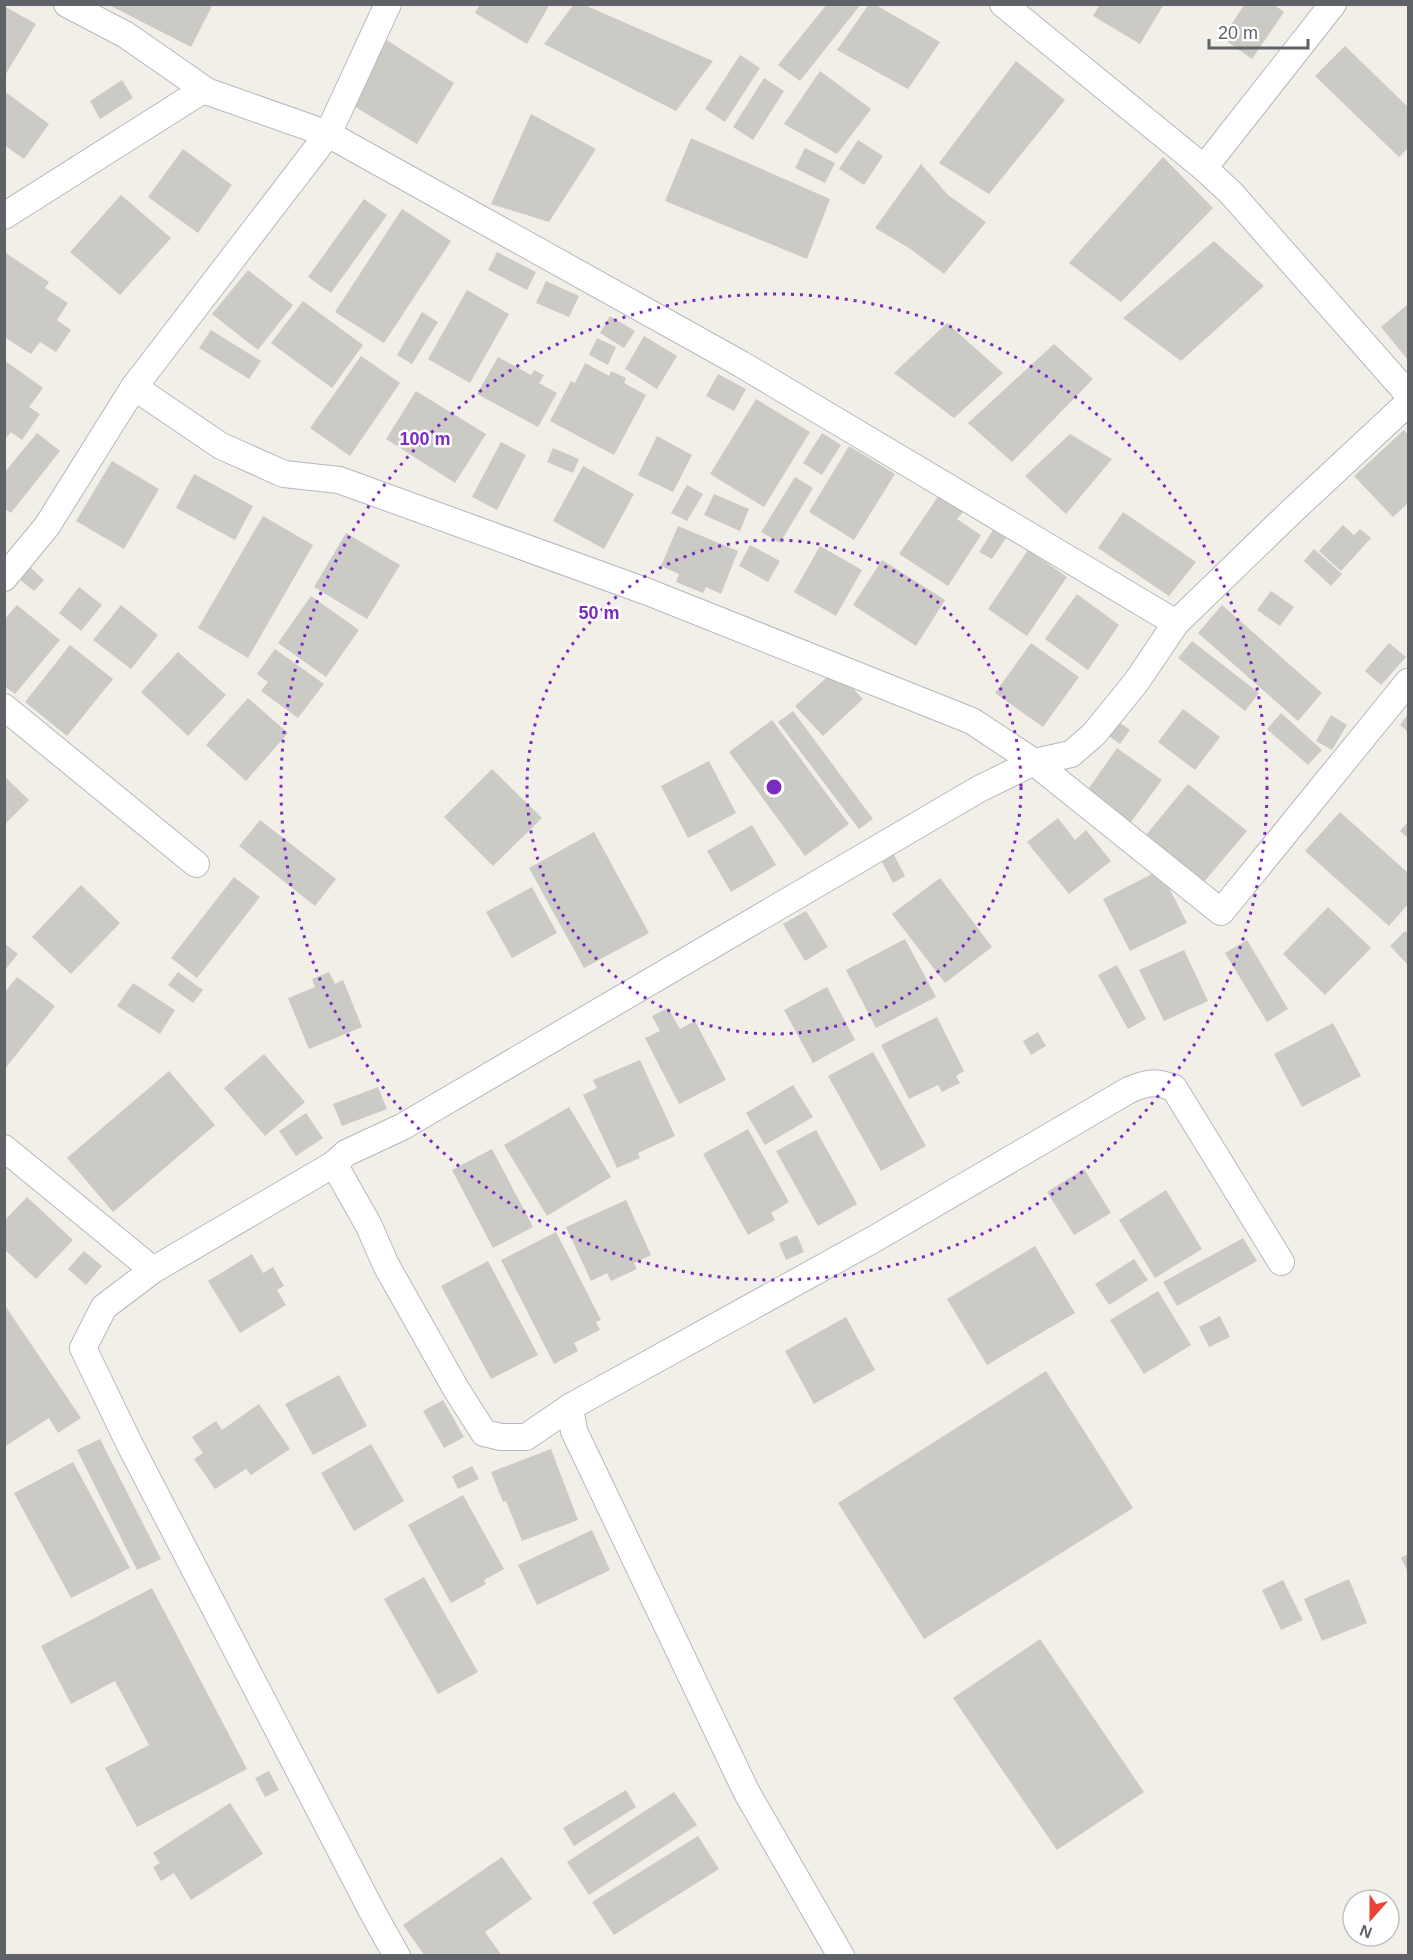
<svg xmlns="http://www.w3.org/2000/svg" width="1413" height="1960" font-family="Arial,sans-serif">
	<rect width="100%" height="100%" fill="#f1efe8"/>
	<!-- building -->
	<g fill="#cccac5">
		<polygon points="107,4 213,4 191,47"/>
		<polygon points="480,4 550,4 527,44 475,13"/>
		<polygon points="574,4 582,4 713,61 676,111 544,44"/>
		<polygon points="827,4 861,4 800,81 778,65"/>
		<polygon points="869,4 874,4 940,42 908,89 837,50"/>
		<polygon points="1100,4 1164,4 1140,44 1093,16"/>
		<polygon points="1245,4 1273,4 1284,12 1252,59 1222,38"/>
		<polygon points="4,6 36,24 4,77"/>
		<polygon points="385,39 454,83 417,144 352,105"/>
		<polygon points="1345,46 1408,107 1408,148 1399,157 1315,76"/>
		<polygon points="740,55 760,68 725,122 705,109"/>
		<polygon points="1016,61 1065,100 989,194 939,163"/>
		<polygon points="820,71 871,109 837,154 784,124"/>
		<polygon points="764,78 784,91 753,140 733,127"/>
		<polygon points="122,80 133,98 100,119 90,101"/>
		<polygon points="4,91 49,124 24,159 4,145"/>
		<polygon points="531,114 596,149 549,222 491,204"/>
		<polygon points="691,138 830,199 807,259 665,201"/>
		<polygon points="858,140 883,156 864,185 839,169"/>
		<polygon points="805,148 835,163 825,183 795,168"/>
		<polygon points="183,149 232,185 198,233 148,197"/>
		<polygon points="1163,157 1213,208 1121,302 1069,263"/>
		<polygon points="921,164 948,195 986,222 944,274 909,248 875,228"/>
		<polygon points="121,195 171,238 120,295 70,252"/>
		<polygon points="364,199 387,215 331,293 308,277"/>
		<polygon points="402,209 451,241 384,343 335,312"/>
		<polygon points="1214,241 1264,286 1181,361 1123,318"/>
		<polygon points="497,252 536,272 527,290 488,270"/>
		<polygon points="6,253 49,282 45,288 68,303 57,320 71,330 56,352 40,342 31,354 4,337 4,256"/>
		<polygon points="248,270 293,305 258,350 212,314"/>
		<polygon points="546,281 579,296 569,317 536,303"/>
		<polygon points="467,290 509,314 470,383 428,359"/>
		<polygon points="303,301 363,345 332,388 271,343"/>
		<polygon points="1408,304 1408,360 1381,327"/>
		<polygon points="422,312 438,322 412,364 397,355"/>
		<polygon points="610,316 635,331 624,348 600,333"/>
		<polygon points="947,323 1003,373 954,418 894,373"/>
		<polygon points="211,330 261,361 249,379 199,348"/>
		<polygon points="644,336 677,356 657,389 625,369"/>
		<polygon points="597,338 616,347 608,365 589,355"/>
		<polygon points="1054,344 1093,379 1012,462 968,423"/>
		<polygon points="361,356 400,383 350,456 310,428"/>
		<polygon points="498,357 531,375 534,370 544,375 539,383 557,393 538,427 477,394"/>
		<polygon points="4,360 43,388 29,407 40,414 22,440 11,432 4,440"/>
		<polygon points="585,363 609,376 611,371 626,378 624,383 646,395 614,455 550,421 571,381 575,383"/>
		<polygon points="718,374 746,389 734,411 706,396"/>
		<polygon points="416,391 486,434 455,483 386,439"/>
		<polygon points="756,399 810,432 764,507 710,474"/>
		<polygon points="1404,430 1408,435 1408,503 1393,517 1354,476"/>
		<polygon points="37,433 60,451 11,513 4,508 4,473"/>
		<polygon points="822,433 841,445 822,475 803,463"/>
		<polygon points="1070,434 1112,459 1066,514 1025,476"/>
		<polygon points="657,436 692,455 673,492 638,475"/>
		<polygon points="501,442 526,455 497,510 472,497"/>
		<polygon points="849,446 895,474 854,540 809,512"/>
		<polygon points="553,448 579,459 573,473 547,462"/>
		<polygon points="112,461 159,489 124,549 76,521"/>
		<polygon points="583,466 634,494 604,549 553,521"/>
		<polygon points="194,474 253,506 235,540 176,508"/>
		<polygon points="795,477 813,488 780,543 761,532"/>
		<polygon points="687,485 703,494 687,521 671,513"/>
		<polygon points="714,494 749,509 740,531 704,515"/>
		<polygon points="939,495 964,511 957,519 981,535 948,586 899,554"/>
		<polygon points="1123,512 1196,562 1169,596 1098,548"/>
		<polygon points="263,516 313,545 248,658 198,628"/>
		<polygon points="1343,525 1354,535 1360,529 1371,538 1341,571 1319,551"/>
		<polygon points="678,526 738,551 721,594 706,587 703,593 676,582 679,574 661,566"/>
		<polygon points="993,530 1006,538 992,559 979,552"/>
		<polygon points="346,533 400,565 367,619 314,587"/>
		<polygon points="750,545 780,561 768,582 739,566"/>
		<polygon points="820,546 862,570 836,616 794,592"/>
		<polygon points="1314,549 1342,574 1331,586 1304,561"/>
		<polygon points="1028,550 1067,577 1027,636 988,609"/>
		<polygon points="882,560 945,600 916,646 853,605"/>
		<polygon points="29,566 44,580 34,591 18,578"/>
		<polygon points="79,587 102,605 81,631 59,613"/>
		<polygon points="1271,591 1294,607 1280,626 1257,610"/>
		<polygon points="1077,594 1119,625 1088,670 1045,639"/>
		<polygon points="311,596 359,630 326,677 278,643"/>
		<polygon points="17,605 60,640 15,694 4,686 4,620"/>
		<polygon points="121,605 158,635 131,669 93,640"/>
		<polygon points="1222,605 1322,693 1298,721 1198,633"/>
		<polygon points="1192,641 1259,693 1245,711 1178,658"/>
		<polygon points="1031,643 1079,677 1043,727 995,693"/>
		<polygon points="1389,643 1406,657 1381,685 1365,671"/>
		<polygon points="70,645 113,679 67,736 25,702"/>
		<polygon points="275,649 324,684 298,718 261,691 268,682 257,674"/>
		<polygon points="178,652 226,695 188,736 141,692"/>
		<polygon points="835,670 863,699 823,736 795,706"/>
		<polygon points="248,698 288,733 246,781 206,745"/>
		<polygon points="1183,709 1220,737 1195,770 1158,742"/>
		<polygon points="793,711 873,819 859,829 778,722"/>
		<polygon points="1281,713 1322,750 1308,765 1267,729"/>
		<polygon points="1408,714 1408,732 1400,725"/>
		<polygon points="1331,715 1347,725 1332,750 1316,741"/>
		<polygon points="772,720 849,824 805,856 729,752"/>
		<polygon points="1118,721 1130,730 1120,744 1107,735"/>
		<polygon points="1117,748 1162,780 1131,822 1087,791"/>
		<polygon points="709,761 736,813 688,838 661,786"/>
		<polygon points="492,769 542,818 493,866 444,817"/>
		<polygon points="4,776 29,800 4,825"/>
		<polygon points="1188,784 1247,831 1203,883 1146,835"/>
		<polygon points="1340,812 1408,873 1408,904 1389,926 1305,851"/>
		<polygon points="1058,818 1075,840 1086,830 1111,861 1069,894 1027,842"/>
		<polygon points="260,820 336,879 315,906 239,846"/>
		<polygon points="1408,822 1408,838 1400,831"/>
		<polygon points="752,825 776,865 731,892 707,851"/>
		<polygon points="594,832 649,933 584,968 529,868"/>
		<polygon points="893,853 905,876 893,883 881,860"/>
		<polygon points="1160,870 1187,923 1130,951 1103,899"/>
		<polygon points="234,877 260,897 197,978 171,958"/>
		<polygon points="940,878 992,947 945,983 892,914"/>
		<polygon points="81,885 120,923 71,974 32,937"/>
		<polygon points="532,887 557,933 512,958 486,912"/>
		<polygon points="1328,907 1371,948 1325,995 1283,954"/>
		<polygon points="806,911 828,947 805,961 783,924"/>
		<polygon points="1405,931 1408,934 1408,965 1390,946"/>
		<polygon points="905,939 936,997 876,1028 846,970"/>
		<polygon points="1247,940 1288,1009 1267,1022 1225,953"/>
		<polygon points="4,943 18,954 4,971"/>
		<polygon points="1184,950 1208,1001 1164,1021 1139,970"/>
		<polygon points="1117,965 1146,1019 1128,1029 1098,975"/>
		<polygon points="178,972 203,990 193,1003 168,985"/>
		<polygon points="329,972 335,984 343,980 362,1027 309,1049 288,998 315,987 312,979"/>
		<polygon points="17,977 55,1006 4,1070 4,993"/>
		<polygon points="133,983 175,1010 160,1034 117,1006"/>
		<polygon points="827,987 855,1040 813,1063 784,1010"/>
		<polygon points="668,1008 680,1029 695,1021 726,1080 679,1104 645,1038 660,1031 652,1016"/>
		<polygon points="937,1017 964,1071 956,1076 960,1083 942,1092 938,1085 909,1099 881,1045"/>
		<polygon points="1333,1023 1361,1076 1302,1107 1274,1054"/>
		<polygon points="1038,1032 1046,1046 1031,1055 1023,1041"/>
		<polygon points="873,1052 926,1146 881,1171 828,1076"/>
		<polygon points="264,1054 305,1102 265,1136 224,1088"/>
		<polygon points="640,1060 675,1136 638,1153 640,1158 617,1168 583,1095 597,1088 593,1080"/>
		<polygon points="169,1071 215,1125 113,1212 67,1158"/>
		<polygon points="793,1085 813,1117 765,1145 746,1113"/>
		<polygon points="378,1087 387,1109 342,1126 333,1104"/>
		<polygon points="569,1107 611,1177 547,1216 504,1145"/>
		<polygon points="306,1113 323,1138 296,1156 279,1131"/>
		<polygon points="748,1129 789,1202 771,1213 775,1220 748,1235 703,1154"/>
		<polygon points="816,1130 857,1204 818,1226 776,1151"/>
		<polygon points="492,1149 533,1227 493,1248 452,1170"/>
		<polygon points="1084,1169 1111,1213 1074,1235 1047,1192"/>
		<polygon points="1166,1190 1202,1249 1155,1278 1119,1220"/>
		<polygon points="27,1197 73,1240 36,1279 4,1249 4,1221"/>
		<polygon points="626,1200 651,1255 634,1263 637,1269 611,1281 607,1273 591,1281 566,1227"/>
		<polygon points="556,1232 601,1320 596,1322 600,1330 574,1343 578,1351 554,1364 501,1260"/>
		<polygon points="797,1235 804,1252 786,1260 779,1243"/>
		<polygon points="1243,1238 1257,1261 1177,1306 1163,1282"/>
		<polygon points="1035,1246 1075,1313 987,1365 947,1299"/>
		<polygon points="84,1251 102,1266 86,1285 68,1269"/>
		<polygon points="252,1254 263,1273 273,1267 284,1286 277,1290 286,1305 240,1333 208,1281"/>
		<polygon points="1134,1259 1148,1280 1109,1305 1095,1284"/>
		<polygon points="488,1261 538,1355 491,1379 441,1286"/>
		<polygon points="1158,1291 1191,1345 1144,1374 1110,1320"/>
		<polygon points="4,1304 81,1418 58,1433 49,1418 4,1447"/>
		<polygon points="1220,1316 1230,1337 1209,1347 1199,1327"/>
		<polygon points="846,1317 875,1370 814,1404 785,1351"/>
		<polygon points="1046,1371 1133,1508 924,1639 838,1503"/>
		<polygon points="339,1375 367,1426 313,1455 285,1404"/>
		<polygon points="443,1400 464,1437 444,1448 423,1411"/>
		<polygon points="259,1404 290,1449 251,1475 246,1469 215,1489 194,1459 203,1453 192,1437 216,1421 222,1430"/>
		<polygon points="100,1439 161,1559 137,1570 77,1450"/>
		<polygon points="371,1444 404,1501 354,1531 321,1473"/>
		<polygon points="551,1449 578,1520 522,1541 506,1501 503,1502 491,1472"/>
		<polygon points="73,1462 130,1568 71,1598 14,1493"/>
		<polygon points="472,1466 479,1479 458,1489 452,1476"/>
		<polygon points="463,1495 504,1569 484,1580 486,1584 451,1603 408,1525"/>
		<polygon points="592,1530 610,1570 537,1605 518,1565"/>
		<polygon points="1408,1554 1408,1572 1401,1558"/>
		<polygon points="424,1577 478,1672 438,1694 384,1599"/>
		<polygon points="1349,1579 1367,1623 1322,1641 1304,1599"/>
		<polygon points="1283,1580 1303,1620 1281,1630 1262,1590"/>
		<polygon points="152,1588 247,1769 137,1827 105,1768 149,1745 115,1681 71,1704 41,1646"/>
		<polygon points="1040,1639 1144,1792 1057,1850 953,1698"/>
		<polygon points="269,1771 279,1790 265,1797 255,1778"/>
		<polygon points="626,1790 636,1807 574,1846 563,1828"/>
		<polygon points="674,1792 697,1825 589,1895 567,1862"/>
		<polygon points="230,1803 263,1854 191,1900 174,1873 161,1881 153,1867 160,1863 153,1853"/>
		<polygon points="698,1836 719,1869 614,1935 592,1902"/>
		<polygon points="502,1857 532,1899 485,1932 502,1956 425,1956 403,1925"/>
	</g>
	<g fill="none" stroke-linecap="round" stroke-linejoin="round">
		<defs>
			<g id="street">
				<polyline points="67,4 126,35 208,92"/>
				<polyline points="1003,4 1204,168 1231,193 1408,394"/>
				<polyline points="1204,168 1333,4"/>
				<polyline points="4,216 203,90 328,134 741,364 1176,623"/>
				<polyline points="134,387 221,446 284,474 339,480 648,592 972,721 1034,762 1221,912 1408,682"/>
				<polyline points="4,578 47,526 134,387 328,134 388,4"/>
				<polyline points="4,707 196,864"/>
				<polyline points="4,1148 153,1270 334,1164 369,1226 386,1265 456,1389 484,1433 501,1437 526,1437 570,1407 574,1431 747,1793 841,1956"/>
				<polyline points="334,1164 346,1153 402,1127 979,789 1034,762 1071,754 1094,734 1137,681 1176,623 1292,511 1408,403"/>
				<polyline points="153,1270 104,1307 83,1348 130,1445 373,1913 397,1956"/>
				<path d="M570,1407l306,-169 253,-148c19,-8 25,-9 45,-2l107,174"/>
			</g>
		</defs>
		<!-- street casing -->
		<use href="#street" stroke="#b5b8bc" stroke-width="28"/>
		<!-- street -->
		<use href="#street" stroke="#fff" stroke-width="26"/>
	</g>
	<!-- distance rings -->
	<g fill="none" stroke="#7b2cbf" stroke-width="3" stroke-dasharray="3 6">
		<circle cx="774" cy="787" r="247"/>
		<circle cx="774" cy="787" r="493"/>
	</g>
	<circle cx="774" cy="787" r="9" fill="#7b2cbf" stroke="#fff" stroke-width="3"/>
	<g font-size="18" text-anchor="middle" font-weight="bold" fill="#7b2cbf" stroke="#fff" stroke-width="5" stroke-linejoin="round" paint-order="stroke">
		<text x="425" y="445">100 m</text>
		<text x="599" y="619">50 m</text>
	</g>
	<!-- border -->
	<rect width="1413" height="1960" fill="none" stroke="#5f6368" stroke-width="12"/>
	<!-- north arrow -->
	<g transform="translate(1371 1918) rotate(201)"><circle r="28" fill="#ffffff" stroke="#bfc1c3" stroke-width="1.5"/>
	<path d="M0-4.5L10 22L0 15L-10 22Z" fill="#ea4335"/>
	<text y="-9" font-size="16" font-weight="bold" text-anchor="middle" fill="#5f6368">N</text>
	</g>
	<!-- scale -->
	<path d="M1209 39v9h99v-9" fill="none" stroke="#5f6368" stroke-width="3"/>
	<text x="1218" y="39" font-size="18" fill="#5f6368" stroke="#ffffff" stroke-width="4.5" paint-order="stroke">20 m</text>
</svg>
